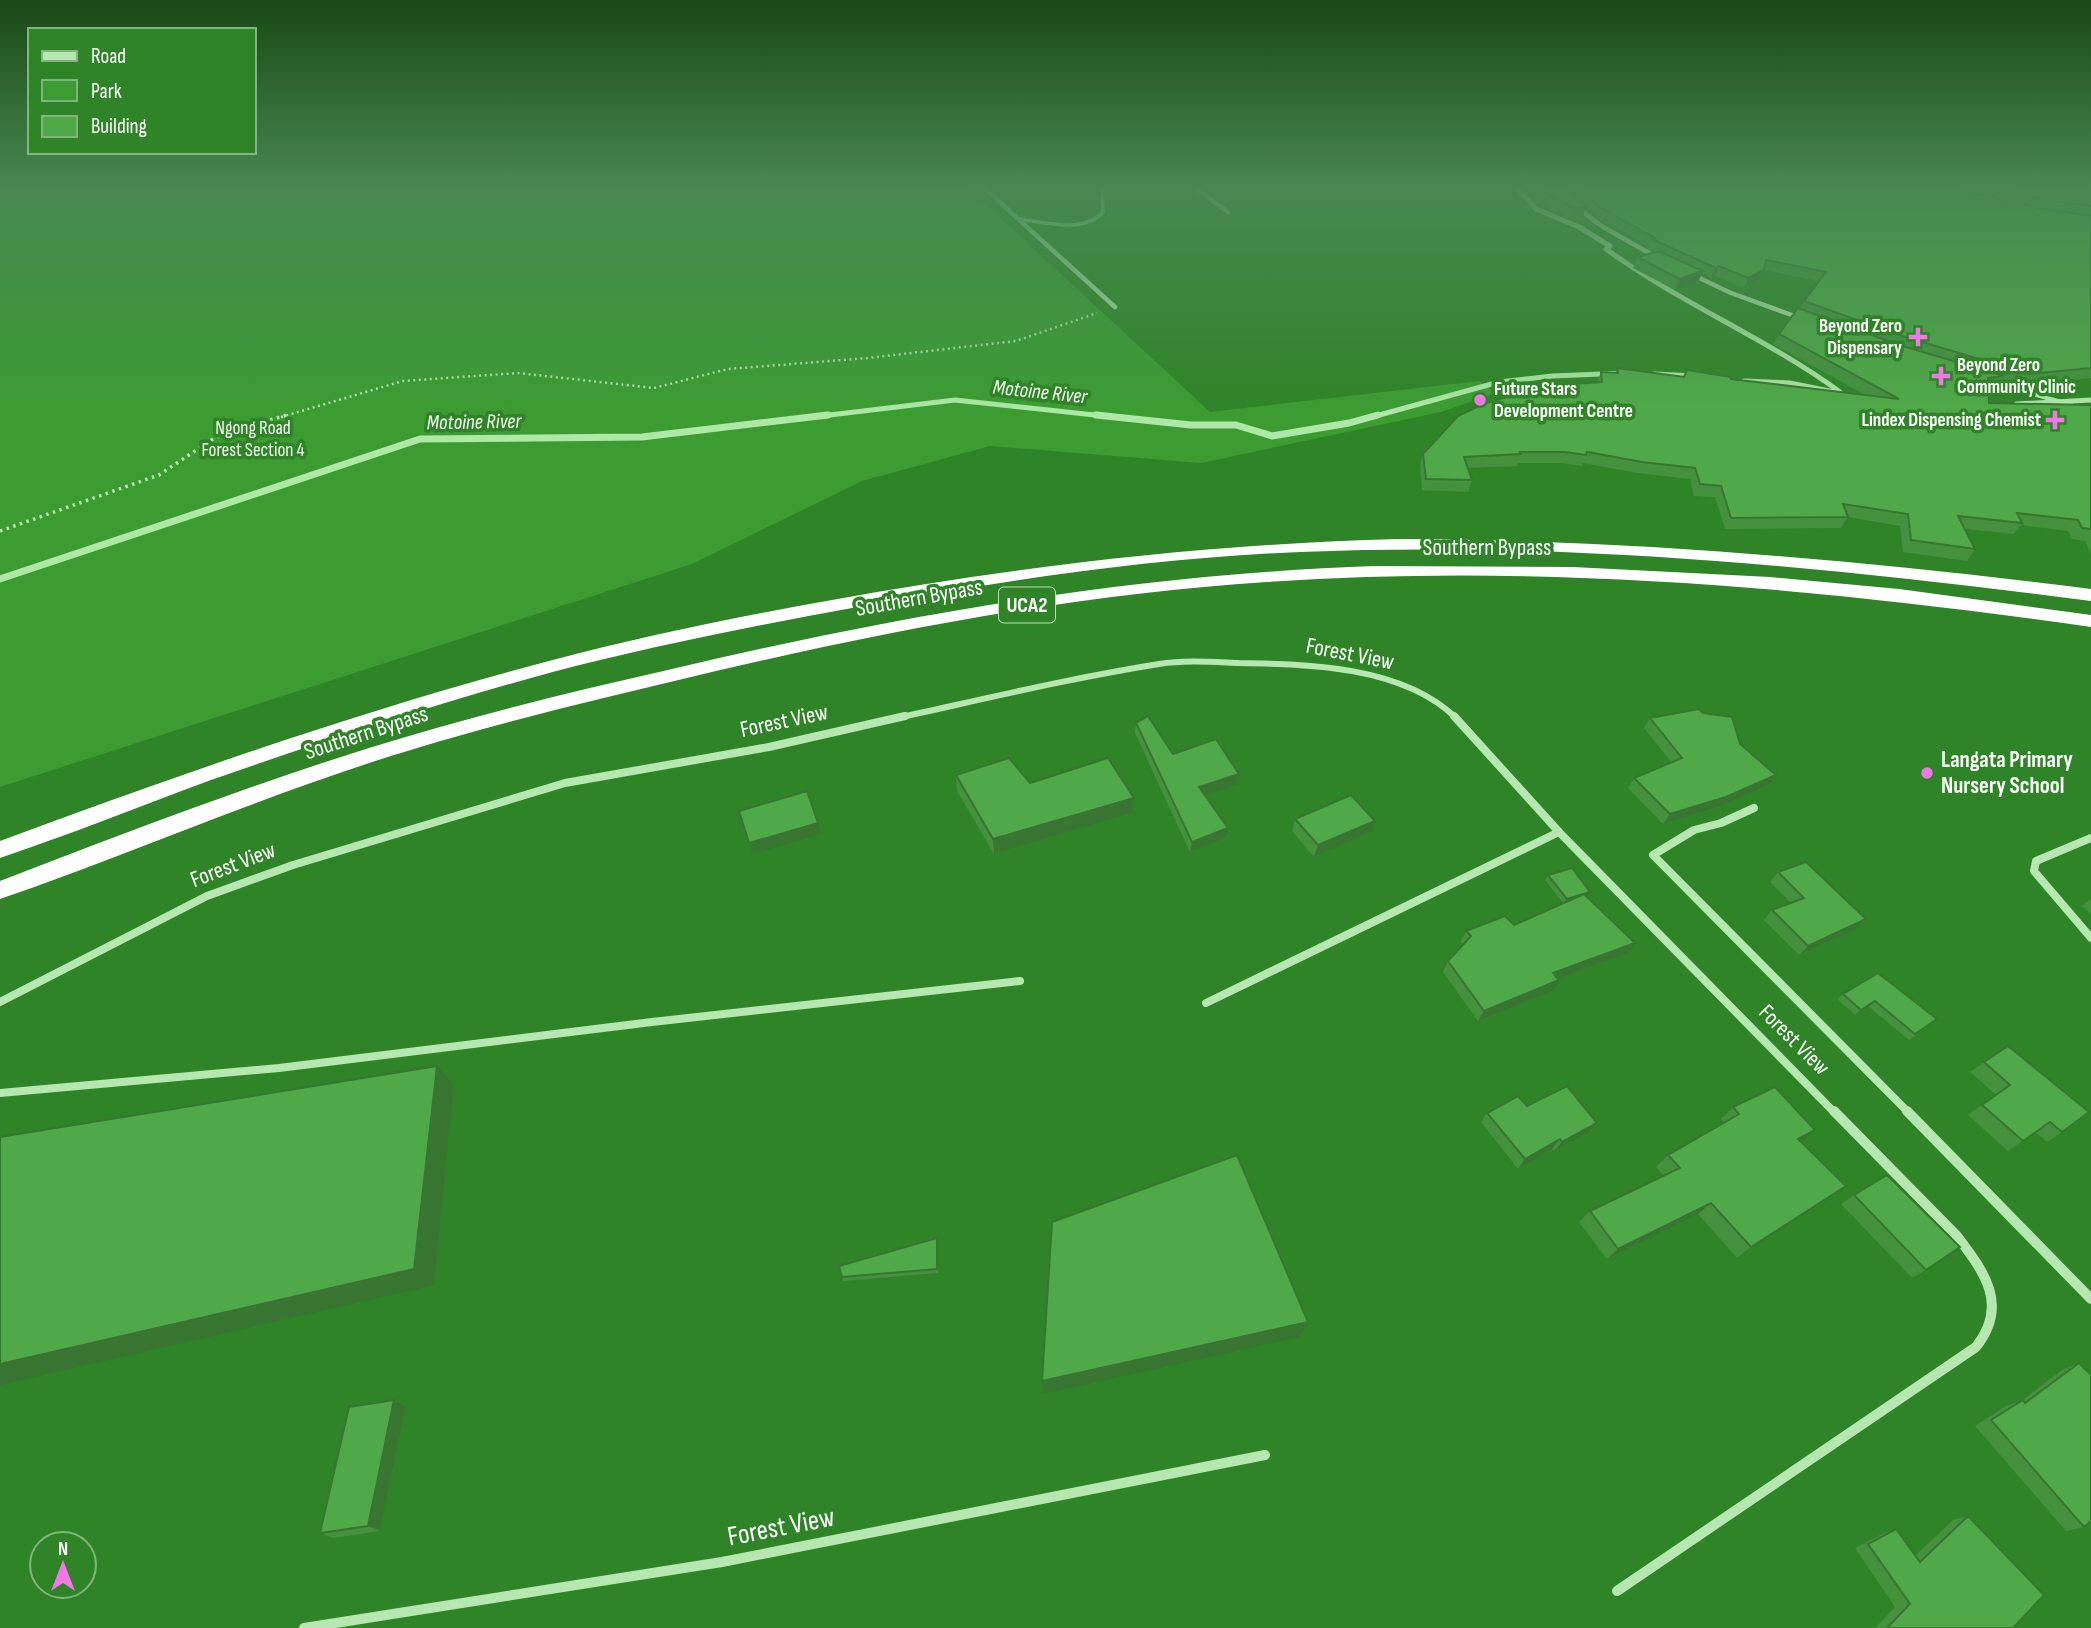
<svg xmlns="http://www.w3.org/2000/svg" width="2091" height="1628" font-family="'Sofia Sans Condensed',sans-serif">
	<rect width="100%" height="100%" fill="#2f8427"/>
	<!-- green -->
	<polygon fill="#3c9c32" points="0,186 966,186 1210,412 1479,381 1496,393 1441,412 1201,463 990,446 862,481 692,564 0,787"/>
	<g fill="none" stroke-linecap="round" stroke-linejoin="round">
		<!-- stream-far1 -->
		<g stroke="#ade8a6" stroke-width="5">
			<path d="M1515,186l21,23 43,18 31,19 -4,3c74,54 160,89 234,143"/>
			<polyline points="1654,374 1696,376"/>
			<polyline points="1744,381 1790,383 1834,392"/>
			<polyline points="2016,404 2091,400"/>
			<polyline points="813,417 955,400 1113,417"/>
			<polyline points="1372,417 1499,382 1552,376 1626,373"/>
		</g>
		<!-- stream -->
		<g stroke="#ade8a6" stroke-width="7">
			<polyline points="1096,415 1191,425 1236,425 1272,436 1349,423 1378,415"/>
			<polyline points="0,579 420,439 642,437 828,415"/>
		</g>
		<!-- path-far1 -->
		<polyline stroke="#b6e7b1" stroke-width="2.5" stroke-dasharray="2 3.5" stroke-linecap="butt" points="281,417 403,381 518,373 654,388 728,369 868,358 1016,341 1097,313"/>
		<!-- path -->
		<polyline stroke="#b6e7b1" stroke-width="3.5" stroke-dasharray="2.5 4.5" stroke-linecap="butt" points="0,531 159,475 219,435 287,415"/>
		<!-- lane -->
		<path stroke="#b6e7b1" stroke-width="3.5" d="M1019,219c25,3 65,15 84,-7l-1,-26"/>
		<!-- street-far3 -->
		<g stroke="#b6e7b1" stroke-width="4.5">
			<polyline points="982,186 1115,307"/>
			<polyline points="1192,186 1228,212"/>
			<polyline points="1579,209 1603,227 1658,258"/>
			<polyline points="1691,274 1731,293 1800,318"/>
			<polyline points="1990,381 2091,411"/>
		</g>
		<!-- street-far2 -->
		<path stroke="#b6e7b1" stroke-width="6" d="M897,718c87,-19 174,-40 262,-54 26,-4 53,-2 80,-1 69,1 164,3 217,55"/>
		<!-- street-far1 -->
		<g stroke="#b6e7b1" stroke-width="8">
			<polyline points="1454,716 1559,832 1835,1113"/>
			<polyline points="1754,808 1721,823 1694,830 1653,855 1909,1113"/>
			<polyline points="2091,838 2036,861 2034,871 2091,938"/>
			<polyline points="0,1002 207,896 293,865 565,783 769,747 905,716"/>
			<polyline points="1206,1003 1559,832"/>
			<polyline points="0,1093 279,1068 652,1022 1020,981"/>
		</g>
		<!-- street -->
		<g stroke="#b6e7b1" stroke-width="10">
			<polyline points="1907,1111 2091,1299"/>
			<path d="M1617,1591l359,-244c33,-42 9,-74 -19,-111l-123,-125"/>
			<polyline points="304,1628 722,1562 1265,1455"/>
		</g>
		<!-- highway -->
		<g fill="#fff" fill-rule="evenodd">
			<path d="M1399,539c232,1 462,21 692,50v12c-262,-34 -526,-60 -791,-49 -147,6 -293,28 -437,54 -105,19 -211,40 -314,67 -114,31 -226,68 -338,107 -70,26 -140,54 -211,78v-17c181,-67 363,-131 549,-180 94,-25 188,-44 283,-61 188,-34 376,-56 567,-61z"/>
			<path d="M1376,566l197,1 197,10 129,12 192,26v12c-273,-39 -548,-64 -824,-45 -186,12 -371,47 -551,89 -101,24 -203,48 -302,78 -141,42 -275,102 -414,150v-18c122,-47 244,-94 369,-133 99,-31 201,-56 303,-79 231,-55 466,-95 704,-103z"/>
		</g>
	</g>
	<!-- wall -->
	<g fill="#45913e">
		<polygon points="1523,186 1568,186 1583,217 1572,219 1528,195"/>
		<polygon points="1569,186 2091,186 2091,378 2022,385 2003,379 1997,387 1988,388 1989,403 2091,405 2091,554 2085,541 2072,539 2068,531 2021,525 2014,534 1965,529 1975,549 1967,561 1903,552 1900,526 1848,517 1841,528 1725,529 1715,497 1694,496 1690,479 1637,473 1583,463 1582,466 1561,463 1518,463 1517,466 1467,468 1472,480 1468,492 1422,490 1420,465 1423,454 1597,382 1601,372 1615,373 1617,368 1684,377 1687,370 1731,379 1865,395 1773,344 1779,334 1800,309 1804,301 1818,281 1764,270 1759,280 1744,288 1715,276 1711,278 1702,273 1698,282 1675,290 1633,268 1638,257 1655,252 1648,249 1649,247 1594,215"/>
		<polygon points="1703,713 1740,744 1769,785 1719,807 1663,824 1628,788 1634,778 1672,763 1644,728 1650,718"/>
		<polygon points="1136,723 1173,754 1239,774 1237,785 1205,795 1228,828 1226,838 1190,852 1135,733"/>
		<polygon points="956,775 1030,783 1132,813 994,854 957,791"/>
		<polygon points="1295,819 1371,832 1314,857 1292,831"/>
		<polygon points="1778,872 1857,929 1799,955 1764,920 1772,910 1791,903 1770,882"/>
		<polygon points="1548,875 1590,892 1587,897 1628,953 1558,979 1553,991 1478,1021 1443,972 1448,961 1463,944 1460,942 1466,931 1514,925 1563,903 1545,880"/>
		<polygon points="2091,899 2091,914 2082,906"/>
		<polygon points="1878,973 1931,1024 1909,1040 1869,1007 1855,1015 1837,999 1843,994"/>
		<polygon points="2008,1046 2062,1132 2047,1142 2035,1132 2008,1151 1968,1115 1996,1095 1970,1072"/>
		<polygon points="1527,1106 1597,1123 1589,1133 1554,1151 1552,1149 1518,1169 1481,1122 1487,1113"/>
		<polygon points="1733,1107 1801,1142 1846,1186 1830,1198 1737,1258 1698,1214 1607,1259 1579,1222 1590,1211 1664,1176 1656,1167 1668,1155 1724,1123 1721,1119"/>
		<polygon points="1854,1195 1926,1270 1912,1278 1841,1204"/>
		<polygon points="938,1242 938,1273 843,1281 842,1277"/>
		<polygon points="2079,1363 2084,1527 2066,1531 1975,1426 2006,1406 2021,1401 2062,1370"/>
		<polygon points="394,1400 406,1406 380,1531 333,1538 320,1533"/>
		<polygon points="1968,1516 2013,1628 1875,1628 1895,1607 1855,1548 1882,1534 1896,1529 1915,1556 1953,1520"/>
	</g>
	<!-- shaded-wall -->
	<g fill="#387632">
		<polygon points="1586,207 1583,217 1572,219 1575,209"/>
		<polygon points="1719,266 1715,276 1711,278 1716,268"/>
		<polygon points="1764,270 1759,280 1744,288 1748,278"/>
		<polygon points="1703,271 1698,282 1675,290 1679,279"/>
		<polygon points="1239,774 1237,785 1197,798 1199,787"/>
		<polygon points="1776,775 1769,785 1719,807 1663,824 1670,814"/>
		<polygon points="1134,798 1132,813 994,854 993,839"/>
		<polygon points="1375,821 1371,832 1314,857 1318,845"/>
		<polygon points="818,823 821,834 753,854 749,843"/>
		<polygon points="1228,828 1226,838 1190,852 1192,842"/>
		<polygon points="1590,892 1587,897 1563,904 1567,899"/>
		<polygon points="1866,919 1857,929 1799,955 1808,946"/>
		<polygon points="1635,943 1628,953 1547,983 1553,973"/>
		<polygon points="1559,980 1553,991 1478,1021 1484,1011"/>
		<polygon points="1875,1001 1869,1007 1855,1015 1861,1010"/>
		<polygon points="437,1066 454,1086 434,1285 0,1385 0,1364"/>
		<polygon points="1597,1123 1589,1133 1554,1151 1562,1142"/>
		<polygon points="1815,1130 1801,1142 1798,1139"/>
		<polygon points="1560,1139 1552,1149 1518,1169 1525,1159"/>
		<polygon points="1846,1186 1830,1198 1737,1258 1751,1247"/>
		<polygon points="1711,1203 1698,1214 1607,1259 1618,1249"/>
		<polygon points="1308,1322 1299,1337 1042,1394 1042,1381"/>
		<polygon points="394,1400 406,1406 380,1531 368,1526"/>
	</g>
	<!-- building -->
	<g fill="#50a948" stroke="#387632" stroke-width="2">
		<polygon points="1532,186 1568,186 1586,207 1575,209"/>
		<polygon points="1580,186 1942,186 2039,208 2091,216 2091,368 2029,374 1899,335 1804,301 1826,272 1766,260 1764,270 1748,278 1719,266 1716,268 1652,239 1655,238 1598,206"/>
		<polygon points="1984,186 2091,186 2091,206 2041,199"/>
		<polygon points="1658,251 1703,271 1679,279 1638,257"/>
		<polygon points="1798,308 1896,344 2004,376 1988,378 1989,403 2091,405 2091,529 2082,528 2078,520 2017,513 2022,523 1958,516 1975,549 1911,540 1908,514 1843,504 1848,517 1731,518 1721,486 1700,484 1695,468 1642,462 1587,452 1586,455 1565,452 1520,452 1521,454 1464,457 1472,480 1426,479 1423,454 1458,416 1483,404 1542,386 1602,382 1601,372 1618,373 1617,368 1684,377 1687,370 1731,377 1731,379 1899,399 1779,334"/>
		<polygon points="1699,709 1703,713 1732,717 1740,744 1776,775 1726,797 1670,814 1634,778 1682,758 1650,718"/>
		<polygon points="1148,716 1173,754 1216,739 1239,774 1199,787 1228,828 1192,842 1136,723"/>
		<polygon points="1009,758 1030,783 1108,758 1134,798 993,839 956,775"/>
		<polygon points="807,791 818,823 749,843 739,811"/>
		<polygon points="1351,795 1375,821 1318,845 1295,819"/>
		<polygon points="1806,862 1866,919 1808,946 1772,910 1804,898 1778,872"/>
		<polygon points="1572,868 1590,892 1567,899 1548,875"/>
		<polygon points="1584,894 1635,943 1553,973 1559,980 1484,1011 1448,961 1471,936 1466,931 1505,916 1514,925"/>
		<polygon points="1878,973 1937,1019 1915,1034 1875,1001 1861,1010 1843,994"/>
		<polygon points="2008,1046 2089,1112 2062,1132 2050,1122 2023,1141 1982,1105 2010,1085 1984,1062"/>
		<polygon points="437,1066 414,1269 0,1364 0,1137"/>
		<polygon points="1567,1086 1597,1123 1562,1142 1560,1139 1525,1159 1487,1113 1518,1096 1527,1106"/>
		<polygon points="1775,1087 1815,1130 1798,1139 1846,1186 1751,1247 1711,1203 1618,1249 1590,1211 1680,1168 1668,1155 1739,1114 1733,1107"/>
		<polygon points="1237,1155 1308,1322 1042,1381 1052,1222"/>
		<polygon points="1887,1175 1960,1247 1926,1270 1854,1195"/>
		<polygon points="937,1238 937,1269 842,1277 839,1266"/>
		<polygon points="2079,1363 2091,1375 2091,1521 2084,1527 1991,1420 2023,1400 2025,1403"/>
		<polygon points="394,1400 368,1526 320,1533 349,1407"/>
		<polygon points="1968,1516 2044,1595 2013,1628 1887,1628 1910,1604 1868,1544 1896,1529 1920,1562"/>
	</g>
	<!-- sky -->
	<linearGradient id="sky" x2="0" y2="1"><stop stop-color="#1a4915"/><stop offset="0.45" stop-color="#478852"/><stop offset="1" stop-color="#478852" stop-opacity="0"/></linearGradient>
	<rect width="2091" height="414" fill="url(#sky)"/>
	<!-- markers -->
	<g fill="#f077e8" stroke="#2f8427" stroke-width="2.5">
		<path d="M1914.5 326.5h7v7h7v7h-7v7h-7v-7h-7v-7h7z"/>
		<path d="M1937.5 365.5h7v7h7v7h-7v7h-7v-7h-7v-7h7z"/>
		<circle cx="1480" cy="400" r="7"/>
		<path d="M2051.5 409.5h7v7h7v7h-7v7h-7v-7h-7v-7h7z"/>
		<circle cx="1927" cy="773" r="7"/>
	</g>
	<g text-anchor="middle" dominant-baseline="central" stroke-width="7" stroke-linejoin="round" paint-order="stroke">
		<!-- far-poi labels -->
		<g font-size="19" font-weight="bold" fill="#fff" stroke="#2f8427" text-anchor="end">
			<text x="1902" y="326">Beyond Zero<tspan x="1902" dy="22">Dispensary</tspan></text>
			<text x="1957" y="365" text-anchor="start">Beyond Zero<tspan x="1957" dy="22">Community Clinic</tspan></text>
			<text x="1494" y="389" text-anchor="start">Future Stars<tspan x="1494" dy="22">Development Centre</tspan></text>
			<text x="2041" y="420">Lindex Dispensing Chemist</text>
		</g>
		<!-- far-park labels -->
		<g font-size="19" fill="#f5fdf4" stroke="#2f8427">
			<text x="253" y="428">Ngong Road<tspan x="253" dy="22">Forest Section 4</tspan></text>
		</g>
		<!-- far-water labels -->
		<g font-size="21" font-style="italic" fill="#f6fdf5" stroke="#2f8427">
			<text transform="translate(1040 392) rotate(6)">Motoine River</text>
			<text transform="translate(474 422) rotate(-1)">Motoine River</text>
		</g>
		<!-- shield labels -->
		<rect fill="#2f8427" stroke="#c1dabe" stroke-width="2" x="999" y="587.5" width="56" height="35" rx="5"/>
		<g font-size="21" font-weight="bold" fill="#fff">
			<text x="1027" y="605">UCA2</text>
		</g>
		<!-- street labels -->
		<g font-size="23" fill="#fff" stroke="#2f8427">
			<text x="1487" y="548">Southern Bypass</text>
			<text transform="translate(919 598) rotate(-10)">Southern Bypass</text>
			<text transform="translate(1350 654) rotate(11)">Forest View</text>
			<text transform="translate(784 721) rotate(-12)">Forest View</text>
			<text transform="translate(366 733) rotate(-18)">Southern Bypass</text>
			<text transform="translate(233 865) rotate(-21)">Forest View</text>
			<text transform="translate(1794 1040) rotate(45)">Forest View</text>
		</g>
		<!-- poi labels -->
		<g font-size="23" font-weight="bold" fill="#fff" stroke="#2f8427" text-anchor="start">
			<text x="1941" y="760">Langata Primary<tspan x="1941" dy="26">Nursery School</tspan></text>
		</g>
		<!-- near-street labels -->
		<g font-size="28" fill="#fff" stroke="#2f8427">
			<text transform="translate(781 1527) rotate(-11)">Forest View</text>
		</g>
	</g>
	<!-- legend -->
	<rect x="28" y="28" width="228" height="126" fill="#2f8427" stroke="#82b57d" stroke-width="2"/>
	<rect x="42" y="51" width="35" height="10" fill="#b6e7b1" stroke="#82b57d" stroke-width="2"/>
	<text x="91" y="63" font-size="21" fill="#ffffff">Road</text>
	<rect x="42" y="80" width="35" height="21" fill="#3c9c32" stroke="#82b57d" stroke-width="2"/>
	<text x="91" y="98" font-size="21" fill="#ffffff">Park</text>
	<rect x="42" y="116" width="35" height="21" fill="#50a948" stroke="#82b57d" stroke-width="2"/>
	<text x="91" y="133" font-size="21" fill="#ffffff">Building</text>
	<!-- north arrow -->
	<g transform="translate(63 1565)"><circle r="33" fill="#2f8427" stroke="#82b57d" stroke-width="2"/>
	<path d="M0-5L12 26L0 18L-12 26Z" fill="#f077e8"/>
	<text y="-10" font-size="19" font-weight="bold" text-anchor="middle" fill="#ffffff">N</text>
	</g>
</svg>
